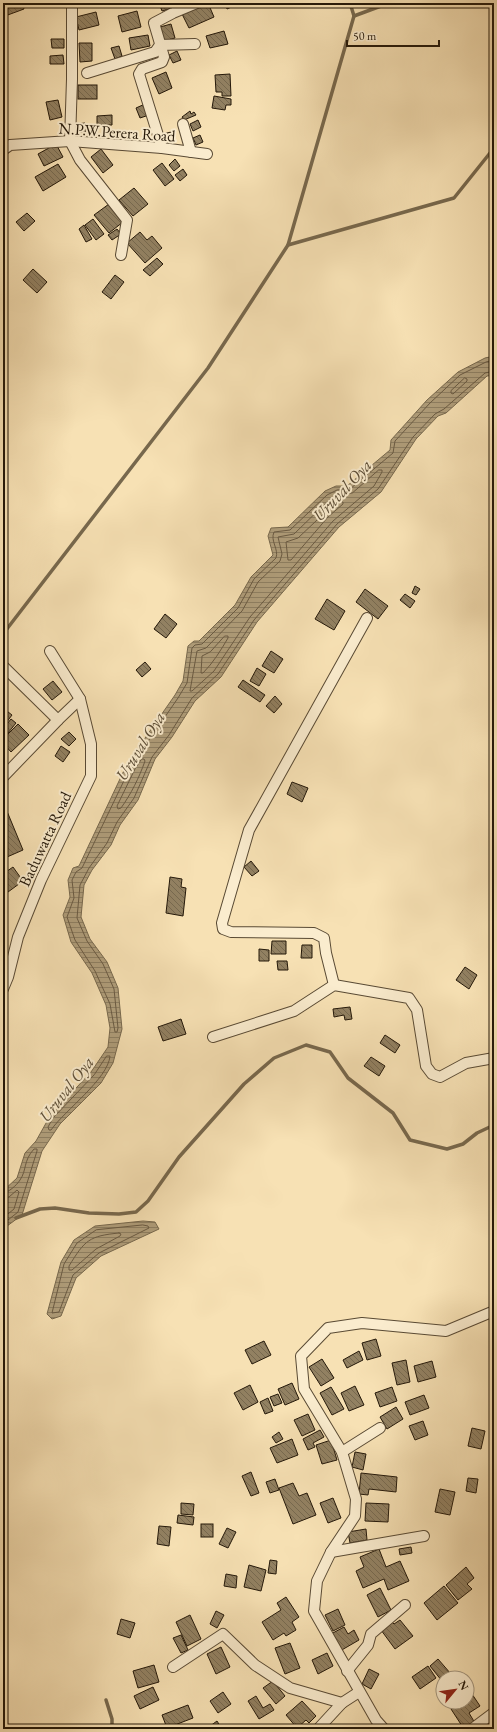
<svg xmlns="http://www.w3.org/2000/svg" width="497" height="1732" font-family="'EB Garamond',serif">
	<defs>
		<pattern id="water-rules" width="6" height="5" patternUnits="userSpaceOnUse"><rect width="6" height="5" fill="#af9d7a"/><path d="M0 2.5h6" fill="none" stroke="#8e7f62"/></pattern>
		<pattern id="building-back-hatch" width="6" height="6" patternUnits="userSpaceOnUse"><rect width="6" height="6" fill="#928162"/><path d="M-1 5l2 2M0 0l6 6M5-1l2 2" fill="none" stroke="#77694f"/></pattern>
	</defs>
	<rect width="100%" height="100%" fill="#f7e1b4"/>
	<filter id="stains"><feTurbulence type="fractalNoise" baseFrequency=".005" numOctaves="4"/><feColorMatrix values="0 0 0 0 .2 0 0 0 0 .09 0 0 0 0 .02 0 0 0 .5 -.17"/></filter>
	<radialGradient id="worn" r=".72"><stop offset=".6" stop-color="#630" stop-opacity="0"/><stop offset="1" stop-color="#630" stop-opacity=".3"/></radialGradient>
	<!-- water -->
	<g fill="url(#water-rules)" stroke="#77684d">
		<polygon points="494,356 494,375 487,376 446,413 438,416 416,439 381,492 339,527 257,622 221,677 195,701 172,737 155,759 138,800 120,825 111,845 92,870 84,885 81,917 90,939 107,962 118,988 122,1029 113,1063 101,1083 60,1124 42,1151 22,1215 3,1229 3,1191 17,1178 25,1153 36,1141 50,1116 91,1072 108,1047 110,1028 106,1005 92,973 71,942 63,915 70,897 68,880 73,868 79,866 127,764 175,695 183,681 188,646 194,641 199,641 235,605 251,577 273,555 268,536 271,528 288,527 325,491 336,486 347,486 390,450 391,440 427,400 458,372 485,358"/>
		<polygon points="143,1221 155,1222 159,1229 101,1256 76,1278 61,1316 52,1319 47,1314 61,1262 74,1240 95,1226"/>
	</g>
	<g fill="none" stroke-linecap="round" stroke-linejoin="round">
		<!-- shore -->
		<g stroke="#6a5a42" stroke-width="1">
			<path d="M494,360l-8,2 -26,13 -30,28 -35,38 -2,12 -43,36 -13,1 -10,5 -37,35 -16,2c-4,9 5,17 2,26l-22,21 -16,29 -36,36 -7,1 -3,3 -5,35 -9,15 -47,68 -49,102 -6,4 -4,8 2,18 -7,19 8,23 20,31 15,33 5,28h2l1,-4 -4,-39 -11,-25 -16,-23 -10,-23 3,-33 9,-17 18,-25 10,-21 17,-24 18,-41 17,-22 23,-37 26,-24 36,-54 83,-96 41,-35 35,-52 22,-23 9,-5 41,-36 9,-2"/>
			<polygon points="465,378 467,379 467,381 453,394 451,393 451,391"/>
			<polygon points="379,470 382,470 382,472 374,486 333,521 250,617 214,671 192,691 190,691 197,651 206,648 242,611 258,582 280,561 282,554 278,537 294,534 330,499 338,495 352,493"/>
			<polygon points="340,501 343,502 343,504 328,517 291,560 288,560 286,542 298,538 334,504"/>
			<path d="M225,636h3v2c-7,12 -15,25 -25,35h-2l1,-17 8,-4z"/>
			<path d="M142,759h2l1,2c-6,17 -14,33 -24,47l-3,1 -1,-3 18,-37z"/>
			<path d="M107,1056h3c-2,23 -45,54 -59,74h-2l-1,-3 5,-9 41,-43z"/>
			<path d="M3,1193c5,0 14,-8 17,-13 7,-10 3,-19 14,-31h3v2l-19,61 -15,12"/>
			<polyline points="3,1198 9,1197 17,1190 19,1192 14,1209 3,1218"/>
			<polygon points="143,1225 148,1226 149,1228 99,1253 73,1275 59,1312 52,1313 64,1264 77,1243 96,1230"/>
			<path d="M119,1233l2,1 -1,2 -24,13 -24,21h-3v-4c16,-26 20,-30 50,-33z"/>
		</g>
		<!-- stream -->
		<g stroke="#77684d" stroke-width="3.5">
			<polyline points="350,3 354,16 389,3"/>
			<polyline points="288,245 454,198 494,148"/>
			<polyline points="3,634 208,368 288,245 354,16"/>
			<polyline points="16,1218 40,1209 55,1208 89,1213 119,1214 136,1212 148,1201 179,1157 244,1084 274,1058 306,1045 330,1052 348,1078 393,1113 410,1140 447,1149 463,1144 477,1133 494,1125"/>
			<polyline points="106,1700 112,1719 112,1729"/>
		</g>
	</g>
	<!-- building -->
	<g fill="url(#building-back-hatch)" stroke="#241809">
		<polygon points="3,3 22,3 24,9 5,16"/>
		<polygon points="126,3 142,3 127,7"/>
		<polygon points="159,3 172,3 173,8 162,11"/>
		<polygon points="208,3 214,17 189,28 182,14"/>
		<polygon points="225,3 240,3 227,9"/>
		<polygon points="137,11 141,27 122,32 118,16"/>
		<polygon points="96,12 99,25 79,30 76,17"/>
		<polygon points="171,24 175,38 164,41 160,27"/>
		<polygon points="224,31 228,44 210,48 206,36"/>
		<polygon points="148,35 150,46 131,50 129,38"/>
		<polygon points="51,39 64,39 64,48 52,48"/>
		<polygon points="79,43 92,43 92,61 80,62"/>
		<polygon points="119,46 122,56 115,59 111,48"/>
		<polygon points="177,51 181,60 173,63 169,55"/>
		<polygon points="63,55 64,64 50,64 50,56"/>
		<polygon points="166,72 172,88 159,94 152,78"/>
		<polygon points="230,74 231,96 222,96 222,92 216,92 215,75"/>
		<rect x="78" y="85" width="19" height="14"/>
		<polygon points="214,96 231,99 231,105 226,105 225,110 212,108"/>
		<polygon points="58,100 62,117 50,120 46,102"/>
		<polygon points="145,104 149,115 140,118 136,108"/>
		<polygon points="190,111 191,114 194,112 196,115 184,120 182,117"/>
		<polygon points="112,115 112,125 97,125 97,116"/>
		<polygon points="198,120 201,127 193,131 190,124"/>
		<polygon points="85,123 86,132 77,132 76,124"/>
		<polygon points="171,132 174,140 165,143 163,134"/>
		<polygon points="200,135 203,142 196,145 193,138"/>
		<polygon points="56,144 63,157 44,166 38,154"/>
		<polygon points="101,149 113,165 103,173 91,157"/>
		<polygon points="175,159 180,166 174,171 169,165"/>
		<polygon points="162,163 174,179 165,186 153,170"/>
		<polygon points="58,164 66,177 43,191 35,177"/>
		<polygon points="183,169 187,175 180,181 175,175"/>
		<polygon points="134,188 148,204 133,216 119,200"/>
		<polygon points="109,204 123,222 109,233 94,215"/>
		<polygon points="27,213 35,221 24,231 16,222"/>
		<polygon points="93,219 104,234 96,240 85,225"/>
		<polygon points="84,225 92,239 86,242 79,229"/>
		<polygon points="117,229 121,234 112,240 108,235"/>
		<polygon points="140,232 147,240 152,236 162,248 145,263 127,243"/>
		<polygon points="157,258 163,264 150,276 143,270"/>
		<polygon points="33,269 47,282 37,293 23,280"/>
		<polygon points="115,275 124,282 111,299 102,292"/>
		<polygon points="3,399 7,402 3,407"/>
		<polygon points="415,586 420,589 416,595 412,593"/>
		<polygon points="365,589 388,606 378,619 356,602"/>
		<polygon points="405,594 415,601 410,608 400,600"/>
		<polygon points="327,599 345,611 334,630 315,619"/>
		<polygon points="165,614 177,624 166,638 154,629"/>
		<polygon points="271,651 283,659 274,673 262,666"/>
		<polygon points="145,662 151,669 142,677 136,670"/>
		<polygon points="257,668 266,674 259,686 250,681"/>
		<polygon points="243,680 265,695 260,702 238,687"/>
		<polygon points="53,681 62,692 52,700 43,689"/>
		<polygon points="275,696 282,704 274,713 266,706"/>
		<polygon points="3,708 12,715 3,727"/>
		<polygon points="11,719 16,723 8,733 3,729"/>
		<polygon points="18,724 29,735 11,752 3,743 3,739"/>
		<polygon points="69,732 76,739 69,746 61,739"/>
		<polygon points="61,746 70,752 63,762 55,756"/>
		<polygon points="292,782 308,788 302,802 287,794"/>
		<polygon points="4,804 23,850 7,857 3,846"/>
		<polygon points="251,861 259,871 252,876 244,867"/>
		<polygon points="13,867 23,881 8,892 3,885 3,874"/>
		<polygon points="170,877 182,879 181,887 186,888 183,916 166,913"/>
		<polygon points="272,941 286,941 286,954 271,954"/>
		<polygon points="302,945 312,945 312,958 301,958"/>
		<polygon points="259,949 269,950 269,961 259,961"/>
		<polygon points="494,952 494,967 490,953"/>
		<polygon points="277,961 287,961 288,970 278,970"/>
		<polygon points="465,967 477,975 469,989 456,980"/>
		<polygon points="350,1007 352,1019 345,1020 344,1015 334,1017 333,1009"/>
		<polygon points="181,1019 186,1034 163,1041 158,1027"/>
		<polygon points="385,1035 400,1045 395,1053 380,1043"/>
		<polygon points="371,1057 385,1066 379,1076 364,1066"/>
		<polygon points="376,1339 381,1356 367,1360 362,1343"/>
		<polygon points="264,1341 271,1355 252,1364 245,1350"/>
		<polygon points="359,1351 363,1360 347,1368 343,1360"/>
		<polygon points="322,1359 334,1378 321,1386 309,1367"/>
		<polygon points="406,1360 410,1382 397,1385 392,1363"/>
		<polygon points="432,1361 436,1377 418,1382 414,1366"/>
		<polygon points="292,1383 299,1399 285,1405 278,1389"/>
		<polygon points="250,1385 258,1402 243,1410 234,1393"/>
		<polygon points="355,1386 364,1405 349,1411 341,1393"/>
		<polygon points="331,1387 344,1409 332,1415 320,1393"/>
		<polygon points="392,1387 397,1401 380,1407 375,1393"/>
		<polygon points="278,1394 282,1403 274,1406 270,1397"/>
		<polygon points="424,1395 429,1408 410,1415 405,1402"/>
		<polygon points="268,1398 273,1411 265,1414 260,1402"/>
		<polygon points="396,1407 403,1419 387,1429 380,1417"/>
		<polygon points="308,1414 315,1430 302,1436 294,1420"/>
		<polygon points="423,1421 428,1435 415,1440 409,1426"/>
		<polygon points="472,1428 485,1431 481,1449 468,1446"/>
		<polygon points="320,1430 324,1437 313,1443 315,1447 308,1450 303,1439"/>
		<polygon points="279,1432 283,1439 276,1443 272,1437"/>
		<polygon points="292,1439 298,1455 277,1463 270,1448"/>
		<polygon points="331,1440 337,1460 322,1464 316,1445"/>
		<polygon points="355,1452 366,1454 363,1470 352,1467"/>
		<polygon points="251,1472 259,1493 251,1496 242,1476"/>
		<polygon points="361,1473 397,1477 396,1492 369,1489 368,1495 359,1494"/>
		<polygon points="468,1478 478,1479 476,1493 466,1491"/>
		<polygon points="275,1479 279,1490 270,1493 266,1482"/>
		<polygon points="293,1483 299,1496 307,1493 316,1515 293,1524 279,1488"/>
		<polygon points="440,1489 455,1492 450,1515 435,1512"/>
		<polygon points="333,1498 341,1518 328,1523 320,1503"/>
		<polygon points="181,1503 194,1504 193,1515 181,1514"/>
		<polygon points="366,1503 389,1504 388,1522 365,1521"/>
		<polygon points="178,1515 194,1517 193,1525 177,1523"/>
		<rect x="201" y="1524" width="12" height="13"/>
		<polygon points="159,1526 171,1527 169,1546 157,1544"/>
		<polygon points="227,1528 236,1532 228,1548 219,1544"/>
		<polygon points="366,1529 367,1540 350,1543 348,1532"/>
		<polygon points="411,1547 412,1553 400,1555 399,1549"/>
		<polygon points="379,1549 386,1567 400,1561 409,1581 388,1590 384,1579 363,1588 356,1571 364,1567 360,1557"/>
		<polygon points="270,1560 277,1561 276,1574 268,1573"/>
		<polygon points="249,1565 266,1570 261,1591 244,1587"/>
		<polygon points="466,1567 474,1578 467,1584 472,1589 458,1600 446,1585"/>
		<polygon points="226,1574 237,1576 236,1588 224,1586"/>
		<polygon points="444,1586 458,1603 437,1620 424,1603"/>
		<polygon points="380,1588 391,1610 378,1617 367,1595"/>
		<polygon points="286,1597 299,1617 292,1622 296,1630 286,1636 284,1633 273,1640 262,1622 281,1610 277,1603"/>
		<polygon points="338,1609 345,1625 333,1631 325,1615"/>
		<polygon points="216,1611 224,1615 217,1628 210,1624"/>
		<polygon points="190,1615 201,1639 187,1646 176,1622"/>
		<polygon points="121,1619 135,1623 130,1638 117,1634"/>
		<polygon points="400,1620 413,1636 395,1649 381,1630 392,1622 394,1624"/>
		<polygon points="344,1627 348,1634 354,1630 359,1640 340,1651 331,1634"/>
		<polygon points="181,1635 188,1650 181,1653 173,1638"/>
		<polygon points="290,1643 300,1668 285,1674 275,1648"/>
		<polygon points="221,1647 230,1667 216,1674 207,1654"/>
		<polygon points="327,1653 333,1666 318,1674 312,1660"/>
		<polygon points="438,1659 451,1674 446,1678 443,1678 442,1681 430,1666"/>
		<polygon points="154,1665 159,1682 138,1688 133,1671"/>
		<polygon points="428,1666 436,1678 420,1689 412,1677"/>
		<polygon points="369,1669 379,1674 371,1689 362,1684"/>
		<polygon points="273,1681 285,1696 276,1704 263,1688"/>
		<polygon points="153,1687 159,1700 140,1709 134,1696"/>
		<polygon points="223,1692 231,1704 218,1713 210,1701"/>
		<polygon points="472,1694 480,1706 469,1713 475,1723 464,1729 451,1709 461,1702 467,1702 467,1698"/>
		<polygon points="256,1696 263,1708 270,1704 274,1710 259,1719 248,1701"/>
		<polygon points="302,1701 316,1716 309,1723 306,1720 297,1728 286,1715"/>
		<polygon points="188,1705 193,1718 167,1728 162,1715"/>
		<polygon points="217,1721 222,1729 206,1729"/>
	</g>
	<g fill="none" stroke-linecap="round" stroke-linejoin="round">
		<defs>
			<g id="minor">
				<polyline points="72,3 72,79 70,141 80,160 127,220 121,255"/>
				<polyline points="87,73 155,52 160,45 195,44"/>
				<polyline points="183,124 191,152"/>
				<polyline points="162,148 139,74 142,69 162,62 164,57 154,23 173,13 197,3"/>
				<polyline points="3,150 10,145 70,141 162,148 207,154"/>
				<polyline points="3,666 58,720 80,699"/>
				<polyline points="3,777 58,720"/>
				<polyline points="334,985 326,953 324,938 314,933 231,932 223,929 222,923 249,830 367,618"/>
				<polyline points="3,989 8,977 18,937 41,880 91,776 91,744 80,699 50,651"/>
				<polyline points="213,1037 294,1011 334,985 409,998 417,1010 426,1066 432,1074 440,1077 466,1063 494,1058"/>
				<polyline points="342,1452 380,1428"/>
				<polyline points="331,1552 424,1536"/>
				<polyline points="173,1667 223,1634 255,1665 290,1688 342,1703"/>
				<polyline points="347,1671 368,1645 371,1634 405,1605"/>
				<polyline points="318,1729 342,1703 359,1692"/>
				<polyline points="384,1729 376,1720 314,1611 317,1581 331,1552 355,1516 356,1499 342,1452 304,1389 301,1356 328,1328 362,1323 446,1331 494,1311"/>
				<polyline points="472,1729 492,1714"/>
			</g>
		</defs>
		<!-- minor casing -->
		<use href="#minor" stroke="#594a34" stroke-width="12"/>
		<!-- minor -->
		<use href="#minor" stroke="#faecce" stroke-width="10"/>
	</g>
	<g text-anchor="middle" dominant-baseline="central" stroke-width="4" stroke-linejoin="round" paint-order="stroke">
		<!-- street labels -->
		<g font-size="16" fill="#241809" stroke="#faecce">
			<text transform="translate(117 132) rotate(4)">N.P.W.Perera Road</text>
			<text transform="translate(45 839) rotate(-65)">Baduwatta Road</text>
		</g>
		<!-- water labels -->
		<g font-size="17" font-style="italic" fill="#5c4d36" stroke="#faecce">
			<text transform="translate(342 490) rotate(-47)">Uruval Oya</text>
			<text transform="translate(140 746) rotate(-58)">Uruval Oya</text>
			<text transform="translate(66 1089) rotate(-52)">Uruval Oya</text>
		</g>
	</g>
	<!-- margin -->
	<rect width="497" height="1732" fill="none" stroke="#f7e1b4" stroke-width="16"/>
	<rect x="4" y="4" width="489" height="1724" fill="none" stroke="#241809" stroke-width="2"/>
	<rect x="8" y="8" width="481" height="1716" fill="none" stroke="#241809"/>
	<!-- north arrow -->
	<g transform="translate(455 1690) rotate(61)"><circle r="19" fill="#faecce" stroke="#a4977f"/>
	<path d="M0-3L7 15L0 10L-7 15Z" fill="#8f2418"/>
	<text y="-6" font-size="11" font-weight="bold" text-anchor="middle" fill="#241809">N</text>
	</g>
	<!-- scale -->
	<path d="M347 40v6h92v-6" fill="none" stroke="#241809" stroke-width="2"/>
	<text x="353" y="40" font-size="12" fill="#241809" stroke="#faecce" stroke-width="3" paint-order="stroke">50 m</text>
	<rect width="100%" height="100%" filter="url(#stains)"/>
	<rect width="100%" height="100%" fill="url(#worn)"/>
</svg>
